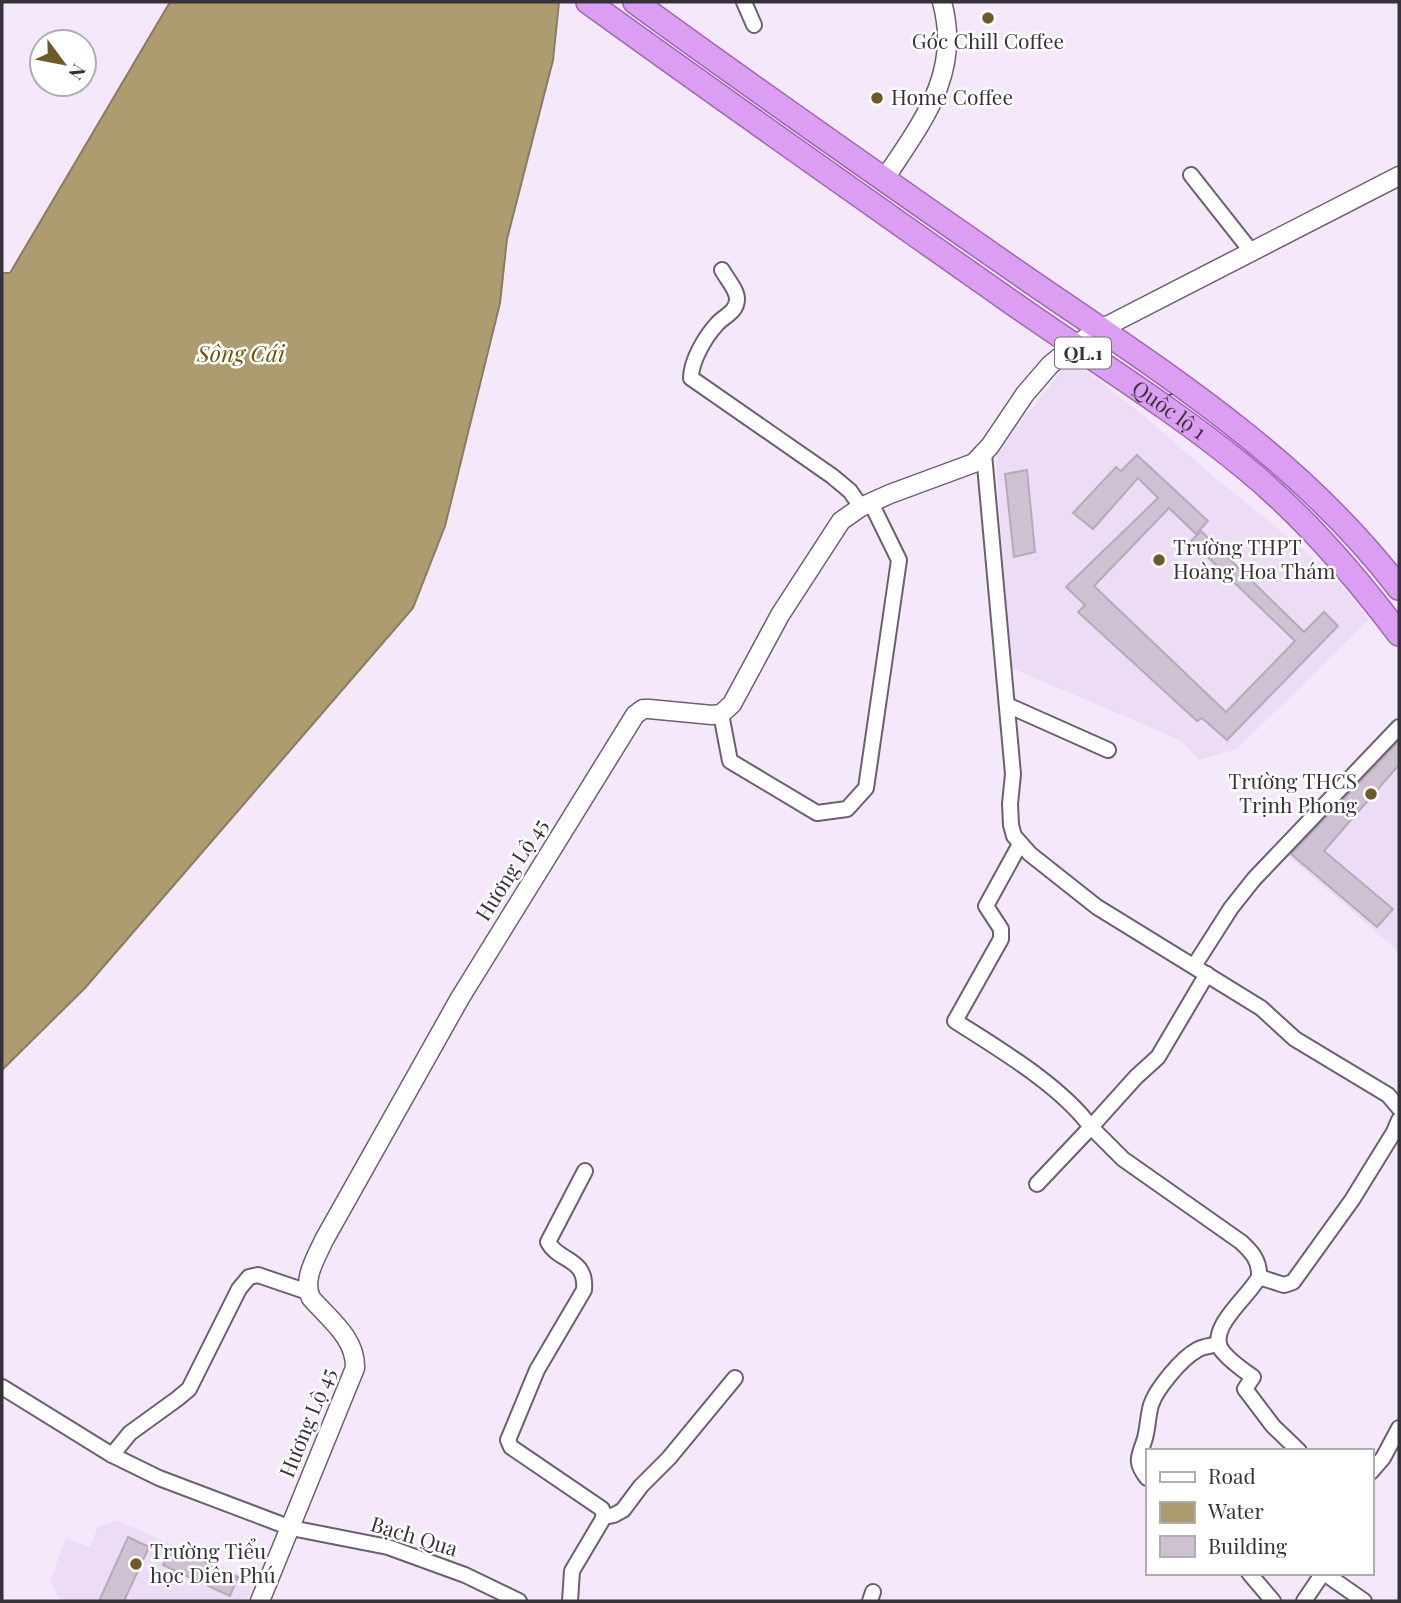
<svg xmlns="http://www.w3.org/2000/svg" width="1401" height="1603" font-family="'Playfair Display',serif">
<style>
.built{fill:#eddcf5}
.water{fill:#ac9c70;stroke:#897c60;stroke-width:2}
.building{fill:#cdc1d2;stroke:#b5a9ba;stroke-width:2}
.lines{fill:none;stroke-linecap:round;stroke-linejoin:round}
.minor-casing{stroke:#6b606f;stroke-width:18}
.tertiary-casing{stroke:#6b606f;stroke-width:21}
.trunk-casing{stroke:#9c68b0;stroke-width:26}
.minor{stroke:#fff;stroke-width:14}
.tertiary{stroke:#fff;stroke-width:18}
.trunk{stroke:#db9ef3;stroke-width:23}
.poi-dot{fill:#6c5a28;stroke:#fff;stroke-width:2.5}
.labels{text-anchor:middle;stroke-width:5;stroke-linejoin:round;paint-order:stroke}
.shield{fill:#fff;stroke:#737074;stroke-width:2}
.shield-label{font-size:19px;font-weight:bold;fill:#373239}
.poi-label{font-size:21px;fill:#373239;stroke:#fff;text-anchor:start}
.street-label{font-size:21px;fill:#373239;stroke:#fff}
.water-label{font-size:23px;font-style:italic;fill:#6c5504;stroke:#fff}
</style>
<rect width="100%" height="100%" fill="#f5e8fa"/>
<!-- built -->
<g class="built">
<polygon points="1071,359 1143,415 1214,477 1298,545 1334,576 1369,619 1237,749 1199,760 1180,740 1009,667 996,454"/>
<polygon points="1399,735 1399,948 1397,950 1285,853"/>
<polygon points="118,1521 255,1581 246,1601 60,1601 50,1581 66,1538 90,1547 98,1526"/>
</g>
<!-- water -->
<polygon class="water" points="170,2 559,2 553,60 507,239 500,303 445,526 413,608 85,988 2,1070 2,273 10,273"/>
<!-- building -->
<g class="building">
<polygon points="1137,455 1208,521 1196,534 1169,508 1094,586 1226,712 1295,641 1191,541 1201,531 1304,632 1324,612 1338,626 1227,740 1202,718 1197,721 1078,612 1085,605 1066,587 1158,498 1138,478 1093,529 1073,513 1116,467 1121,471"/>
<polygon points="1027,470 1035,552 1014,557 1005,474"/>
<polygon points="1399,741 1399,765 1324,851 1393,909 1377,927 1291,854"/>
<polygon points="128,1537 149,1547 124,1601 99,1601"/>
<polygon points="172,1547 238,1577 230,1596 163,1565"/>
</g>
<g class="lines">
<!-- minor casing -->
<g class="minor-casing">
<g id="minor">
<polyline points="744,2 754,25"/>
<polyline points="1191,175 1251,251"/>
<path d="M 722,270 C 727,279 737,290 737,299 C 737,312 724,316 717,324 C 705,337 691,361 691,378 L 832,476 L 850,491 L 861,507"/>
<polyline points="984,454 1013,774 1010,804 1011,825 1014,836 1030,854 1097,907 1261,1008 1295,1039 1388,1095 1399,1108"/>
<polyline points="1007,705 1108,750"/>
<polyline points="721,714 730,761 817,813 847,809 866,788 899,560 871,503"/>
<path d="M 1020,844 L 986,906 L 1001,929 L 1001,939 L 955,1021 C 999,1049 1060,1085 1091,1127 L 1037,1184"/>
<polyline points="1194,966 1231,908 1254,879 1399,727"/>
<path d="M 1207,974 L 1158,1057 L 1136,1077 L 1091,1127 L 1123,1159 L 1241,1242 C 1252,1252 1260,1261 1259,1277 C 1249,1297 1204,1330 1223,1352 C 1231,1362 1243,1370 1253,1377 L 1245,1389 L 1273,1426 L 1299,1451"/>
<path d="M 585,1171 L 548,1242 C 558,1262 587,1257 584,1290 L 537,1370 L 508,1440 L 511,1447 L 602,1509 L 604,1517"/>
<polyline points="1259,1277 1284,1285 1293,1282 1352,1200 1394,1132 1399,1120"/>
<polyline points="2,1387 112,1455 159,1478 291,1528 388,1547 465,1575 519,1601"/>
<polyline points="112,1455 130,1433 177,1399 189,1389 239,1289 249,1277 258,1275 308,1292"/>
<polyline points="1371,1472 1383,1458 1399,1428"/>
<path d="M 1147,1478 C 1133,1460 1140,1456 1145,1438 C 1148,1427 1148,1415 1151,1405 C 1156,1389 1182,1358 1197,1350 C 1203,1346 1211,1346 1218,1344"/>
<polyline points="1249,1573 1273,1601"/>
<polyline points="1324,1573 1364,1601"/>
<polyline points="570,1601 572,1571 604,1517 614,1515 623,1510 641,1486 669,1458 735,1378"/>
<polyline points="870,1601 873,1592"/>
<polyline points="1304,1601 1323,1573"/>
</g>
</g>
<!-- tertiary casing -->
<g class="tertiary-casing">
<g id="tertiary">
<path d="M 884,180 C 921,123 962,74 942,2"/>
<path d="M 260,1601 L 355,1368 C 356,1338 329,1319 311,1298 C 302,1279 316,1258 324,1240 L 460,998 L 635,715 L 643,709 L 649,709 L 712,715 L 721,714 L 732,704 L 780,615 L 841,521 L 861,507 L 890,494 L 974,463 L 990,446 L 1025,394 L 1050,365 L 1073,346 L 1101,329 L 1399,176"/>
</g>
</g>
<!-- trunk casing -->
<g class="trunk-casing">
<g id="trunk">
<path id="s1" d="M 588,2 C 728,103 870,203 1011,302 C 1089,357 1171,407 1244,467 C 1303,515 1353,573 1399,634"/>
<path d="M 635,2 C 764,96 896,188 1027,279 C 1161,371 1298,456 1399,588"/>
</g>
</g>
<!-- minor -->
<use href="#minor" class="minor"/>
<!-- tertiary -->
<use href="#tertiary" class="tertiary"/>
<!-- trunk -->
<use href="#trunk" class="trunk"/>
</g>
<!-- markers -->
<g class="poi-dot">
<circle cx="988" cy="18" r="7"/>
<circle cx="877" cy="98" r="7"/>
<circle cx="1159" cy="560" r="7"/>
<circle cx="1371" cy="794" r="7"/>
<circle cx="136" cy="1564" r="7"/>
</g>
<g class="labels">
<!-- shield labels -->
<rect class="shield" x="1055" y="337.5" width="56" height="31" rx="5"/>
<g class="shield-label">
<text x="1083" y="360">QL.1</text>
</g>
<!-- poi labels -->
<g class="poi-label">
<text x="988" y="49" text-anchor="middle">Góc Chill Coffee</text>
<text x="891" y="105">Home Coffee</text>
<text x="1173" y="555">Trường THPT<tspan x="1173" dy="24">Hoàng Hoa Thám</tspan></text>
<text x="1357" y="789" text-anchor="end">Trường THCS<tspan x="1357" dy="24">Trịnh Phong</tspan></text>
<text x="150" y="1559">Trường Tiểu<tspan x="150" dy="24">học Diên Phú</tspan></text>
</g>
<!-- street labels -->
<g class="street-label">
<text dy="7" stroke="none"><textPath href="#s1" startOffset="710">Quốc lộ 1</textPath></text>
<text transform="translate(512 870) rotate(-58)" y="7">Hương Lộ 45</text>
<text transform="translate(308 1423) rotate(-68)" y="7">Hương Lộ 45</text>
<text transform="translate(414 1537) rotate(17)" y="7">Bạch Qua</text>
</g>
<!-- water labels -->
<g class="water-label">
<text x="241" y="362">Sông Cái</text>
</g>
</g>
<!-- border -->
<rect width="1401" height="1603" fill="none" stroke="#373239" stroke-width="7"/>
<!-- legend -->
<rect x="1146" y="1449" width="228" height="126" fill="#ffffff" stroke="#afadb0" stroke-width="2"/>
<rect x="1160" y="1472" width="35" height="10" fill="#ffffff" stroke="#afadb0" stroke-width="2"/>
<text x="1208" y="1484" font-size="21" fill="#373239">Road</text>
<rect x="1160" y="1502" width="35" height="21" fill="#ac9c70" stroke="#afadb0" stroke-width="2"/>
<text x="1208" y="1519" font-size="21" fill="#373239">Water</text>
<rect x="1160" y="1536" width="35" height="21" fill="#cdc1d2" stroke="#afadb0" stroke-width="2"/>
<text x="1208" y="1554" font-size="21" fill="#373239">Building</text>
<!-- north arrow -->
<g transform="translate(63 63) rotate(122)"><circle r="33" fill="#ffffff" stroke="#afadb0" stroke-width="2"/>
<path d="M0-5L12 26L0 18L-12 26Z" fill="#6c5a28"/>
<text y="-10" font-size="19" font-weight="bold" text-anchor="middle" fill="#373239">N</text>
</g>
</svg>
